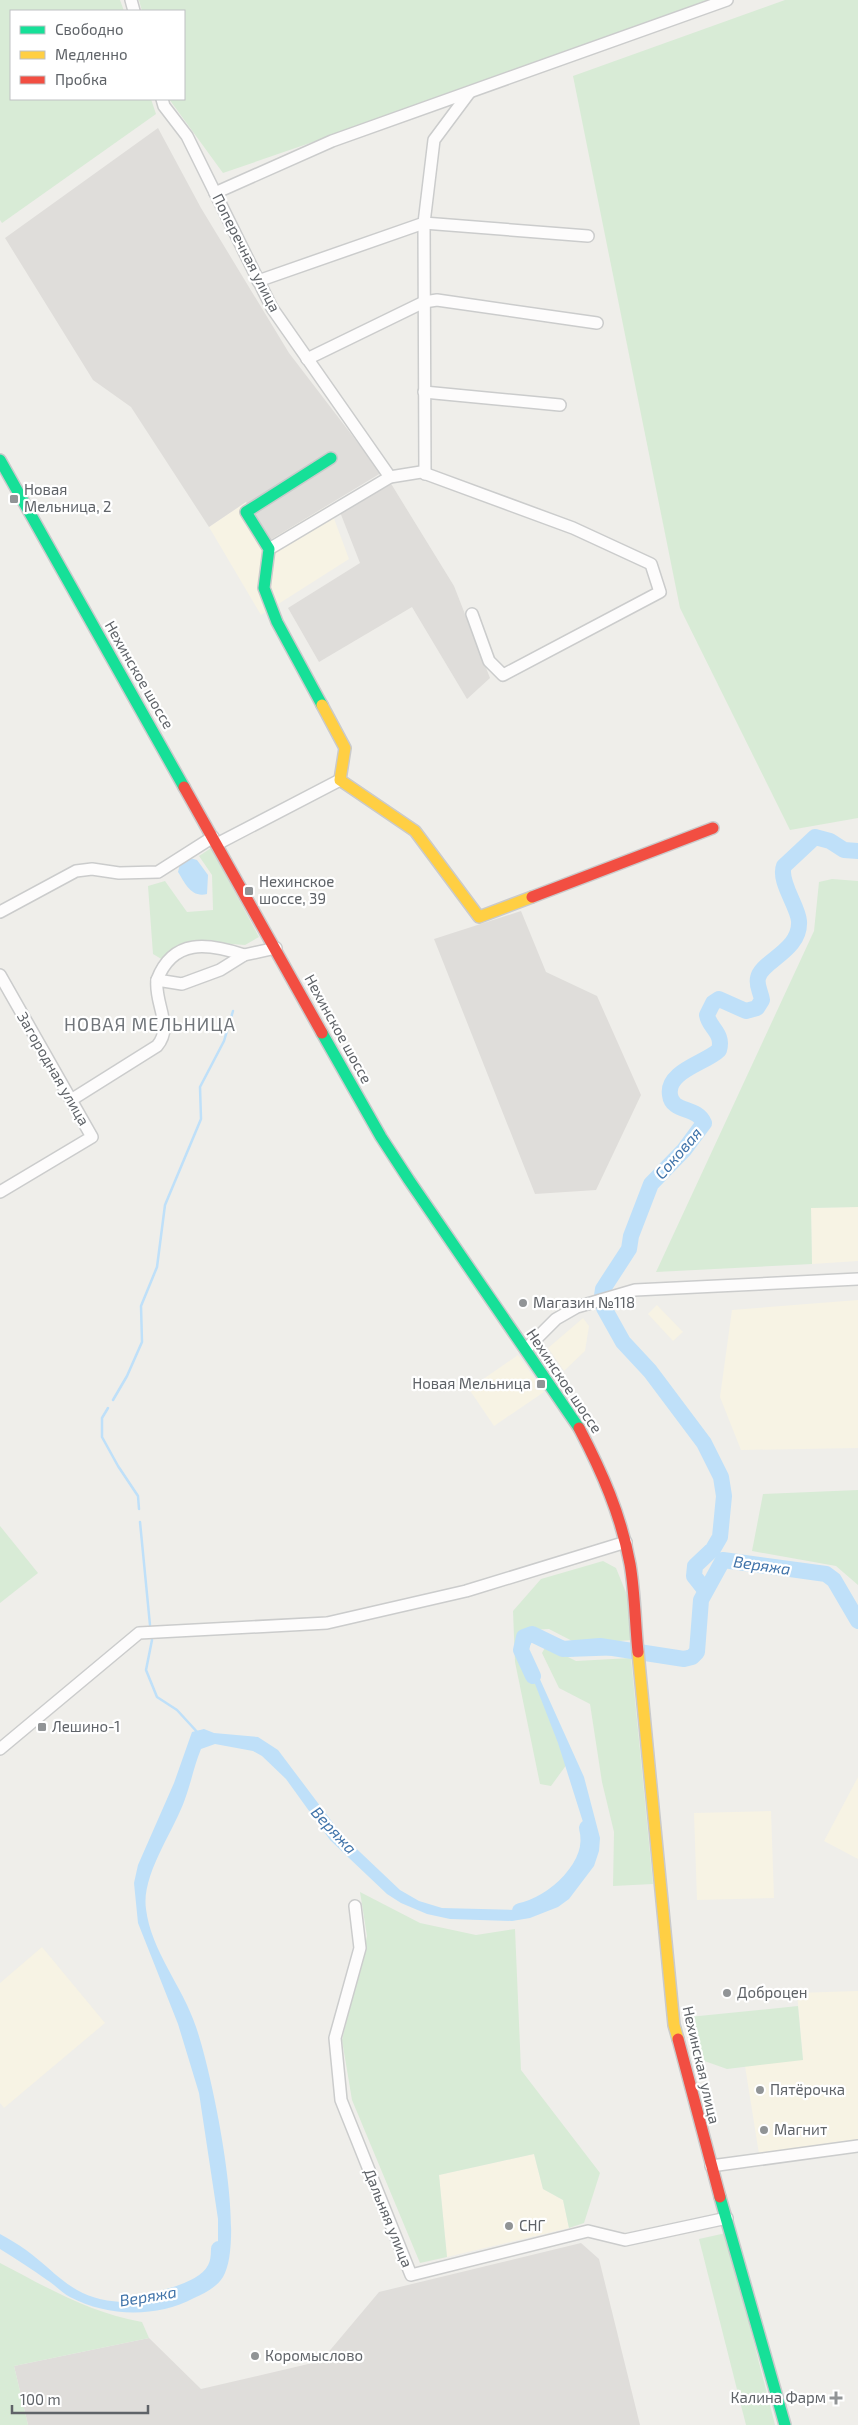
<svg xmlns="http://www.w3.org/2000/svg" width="858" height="2425" font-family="'Exo 2',sans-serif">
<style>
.commercial{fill:#f7f3e4}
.industrial{fill:#dfddda}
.green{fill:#d8ebd6}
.water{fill:#bfe0f9}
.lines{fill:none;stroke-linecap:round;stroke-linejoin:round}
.stream{stroke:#bfe0f9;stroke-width:2.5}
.river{stroke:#bfe0f9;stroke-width:16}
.street-casing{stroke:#cbcccc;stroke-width:14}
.fast-casing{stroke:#cacacb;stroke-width:14}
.slow-casing{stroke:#cacacb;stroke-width:14}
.jam-casing{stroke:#cacacb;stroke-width:14}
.street{stroke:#fdfcfc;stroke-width:11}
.fast{stroke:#16e098;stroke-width:11}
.slow{stroke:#ffcf43;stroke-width:11}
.jam{stroke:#f24e42;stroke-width:11}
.poi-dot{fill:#919496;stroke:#fff;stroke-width:2}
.labels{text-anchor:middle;stroke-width:4.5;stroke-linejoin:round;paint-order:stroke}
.street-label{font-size:15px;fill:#5f6368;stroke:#fff}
.poi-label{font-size:15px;fill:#5f6368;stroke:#fff;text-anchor:start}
.water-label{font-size:16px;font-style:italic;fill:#4174aa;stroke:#fff}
.quarter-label{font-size:18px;letter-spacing:1px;fill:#70757a;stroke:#fff}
</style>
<rect width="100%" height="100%" fill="#efeeea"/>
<!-- commercial -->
<g class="commercial">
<polygon points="246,502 270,540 329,505 349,559 261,615 209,527"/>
<polygon points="858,1207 858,1261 812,1264 811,1208"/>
<polygon points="858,1300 858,1448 741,1450 720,1397 732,1310"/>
<polygon points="657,1305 683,1332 673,1341 648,1314"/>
<polygon points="583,1318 589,1326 585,1351 564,1371 548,1348"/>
<polygon points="518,1355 544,1392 494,1426 469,1389"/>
<polygon points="858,1777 858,1859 824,1841"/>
<polygon points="771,1811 774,1898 697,1900 694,1813"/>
<polygon points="42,1947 105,2023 4,2108 0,2103 0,1983"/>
<polygon points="858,1991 858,2139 759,2154 745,2066 803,2059 797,1993"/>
<polygon points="534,2154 543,2189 563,2200 569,2228 447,2257 439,2175"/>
</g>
<!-- industrial -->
<g class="industrial">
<polygon points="158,128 201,208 289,353 381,473 270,540 246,502 209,527 131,407 93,380 5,238"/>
<polygon points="390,482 454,586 490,678 467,699 412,607 319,662 288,608 360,563 340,512"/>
<polygon points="521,911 546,972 597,996 641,1095 596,1190 535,1194 434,939"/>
<polygon points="581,2243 599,2259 640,2425 28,2425 14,2366 149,2338 201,2389 321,2361 379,2292"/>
</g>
<!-- green -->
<g class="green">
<polygon points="0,0 120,0 124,11 11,11 11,99 151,99 156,114 2,223 0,220"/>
<polygon points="139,0 726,0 223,173 169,99 184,99 184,11 142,11"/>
<polygon points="785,0 858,0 858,818 790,830 680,608 573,76"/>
<polygon points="211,848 259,937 245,945 190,941 163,960 153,954 148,886 165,881 187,912 213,910 212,875 199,856"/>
<polygon points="832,879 858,881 858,1207 811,1208 812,1264 656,1272 814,931 819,882"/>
<polygon points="858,1490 858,1585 836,1566 752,1551 763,1494"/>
<polygon points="0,1526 38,1573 0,1603"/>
<polygon points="603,1561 616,1568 629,1600 632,1640 578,1644 549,1629 530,1630 525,1655 567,1764 551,1786 540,1784 515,1662 513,1611 541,1579"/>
<polygon points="546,1646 576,1661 631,1658 653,1884 613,1886 614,1832 602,1782 590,1704 559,1688 542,1653"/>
<polygon points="360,1892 420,1923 476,1935 515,1929 521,2070 600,2173 584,2223 569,2228 563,2200 543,2189 534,2154 439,2175 447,2257 420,2263 352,2100 342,2040 367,1936"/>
<polygon points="798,2006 803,2060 727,2069 696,2058 689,2017"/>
<polygon points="726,2233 775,2425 746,2425 699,2239"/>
<path d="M 0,2263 C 46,2287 90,2313 142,2322 L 149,2338 L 14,2366 L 28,2425 L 0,2425 Z"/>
</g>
<!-- water -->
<g class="water">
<path d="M 190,858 L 197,860 L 208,875 L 207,894 C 191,898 185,883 178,872 L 180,864 Z"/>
<path d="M 536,1635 L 563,1649 L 623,1646 L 624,1655 L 567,1657 L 537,1642 L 532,1642 L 529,1647 L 529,1655 L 584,1777 L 600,1838 L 599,1851 L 594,1866 L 569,1899 L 558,1907 L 530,1918 L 512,1921 L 450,1919 L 427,1914 L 401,1903 L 387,1894 L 330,1840 L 286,1779 L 262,1756 L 253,1751 L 215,1744 L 201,1749 C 194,1766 191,1783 185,1799 C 174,1831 141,1875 146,1909 C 151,1951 183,1987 196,2027 C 212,2073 247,2237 223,2277 C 217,2287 205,2293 194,2298 C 156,2318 108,2317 70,2297 C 62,2293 55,2285 47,2280 C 32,2269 16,2259 0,2249 L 0,2234 C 9,2239 18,2244 26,2250 C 43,2262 58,2279 77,2290 C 118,2313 178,2301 214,2272 L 218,2255 L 218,2219 L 199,2093 L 178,2024 L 138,1923 L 134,1883 L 138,1865 L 174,1783 L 192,1732 L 204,1729 L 214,1733 L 258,1737 L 278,1750 L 342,1835 L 400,1890 L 419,1901 L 442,1908 L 517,1910 L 530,1908 L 552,1897 L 570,1880 L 589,1853 L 589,1841 L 558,1743 L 523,1653 L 528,1638 Z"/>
</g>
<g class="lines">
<!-- stream -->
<g class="stream">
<polyline points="113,1400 127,1376 142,1342 141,1306 157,1267 165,1205 201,1119 200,1087 224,1041 233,1011"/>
<polyline points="108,1408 102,1418 102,1437 118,1466 138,1496 139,1509"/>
<polyline points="140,1522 150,1625"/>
<polyline points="152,1640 146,1670 157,1697 177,1710 199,1734"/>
</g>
<!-- river -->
<g class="river">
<path d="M 705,1590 L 694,1576 L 695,1566 L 713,1549 L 720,1537 L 724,1496 L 721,1477 L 704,1443 L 650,1371 L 623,1342 L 604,1308 L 602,1296 L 603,1289 L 629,1249 L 631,1236 L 651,1184 L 684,1150 L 704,1123 C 697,1106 672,1113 670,1095 C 666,1071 706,1063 719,1050 C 724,1033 709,1028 707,1015 L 713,1003 L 719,999 L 746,1011 L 757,1008 L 762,1000 C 761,992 756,986 758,978 C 761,961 801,951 799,921 C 798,906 778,881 784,866 L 815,837 L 830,841 L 844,850 L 858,851"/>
<polyline points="533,1676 521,1650 524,1637 532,1634 563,1649 600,1646 684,1659 692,1657 697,1652 701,1600 723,1560 826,1574 834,1580 858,1621"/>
<path d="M 520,1911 C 554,1904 597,1865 587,1828"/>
<path d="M 164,2298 C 179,2294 207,2285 215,2269 C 218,2264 219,2255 219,2249"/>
</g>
<!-- street casing -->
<g class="street-casing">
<g id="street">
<polyline points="131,0 134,11"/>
<polyline points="162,99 164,106 187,136 272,308 390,477"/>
<polyline points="215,193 332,141 727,0"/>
<polyline points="258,281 424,223 588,236"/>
<polyline points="307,359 424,302 437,300 597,323"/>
<polyline points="424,392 560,405"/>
<polyline points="425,474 424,223 434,140 469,93"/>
<polyline points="269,549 390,477 421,472 573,528 651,564 660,592 503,675 489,661 472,614"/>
<polyline points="217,844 340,780"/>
<polyline points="0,912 76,871 92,869 119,873 158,872 213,837"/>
<polyline points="0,975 92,1137 0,1192"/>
<path d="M 157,980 C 173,938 208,943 244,955"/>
<path d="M 71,1100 L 157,1046 C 174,1027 154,1003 157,980 L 182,984 L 220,970 L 244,955 L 276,948"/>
<polyline points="526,1349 556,1319 577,1307 635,1290 858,1279"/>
<polyline points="0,1749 139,1633 327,1623 466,1591 626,1542"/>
<polyline points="355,1906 360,1948 335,2038 341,2100 411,2275 588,2231 625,2240 727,2218"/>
<polyline points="711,2166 858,2146"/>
</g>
</g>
<!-- fast casing -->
<g class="fast-casing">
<g id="fast">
<polyline points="0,460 184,787"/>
<polyline points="322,705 277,622 264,588 269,549 246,512 331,458"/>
<polyline points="322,1033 381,1137 409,1180 579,1428"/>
<polyline points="720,2197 785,2425"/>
</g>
</g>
<!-- slow casing -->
<g class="slow-casing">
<g id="slow">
<polyline points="322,705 345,748 340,780 415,831 479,917 532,897"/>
<polyline points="638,1652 674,2025 678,2039"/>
</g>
</g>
<!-- jam casing -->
<g class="jam-casing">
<g id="jam">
<polyline points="184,787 322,1033"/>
<polyline points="532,897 713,828"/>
<path d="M 579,1428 C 602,1472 621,1515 630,1564 C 635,1593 635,1623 638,1652"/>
<polyline points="678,2039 720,2197"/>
</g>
</g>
<!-- street -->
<use href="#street" class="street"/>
<!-- fast -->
<use href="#fast" class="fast"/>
<!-- slow -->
<use href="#slow" class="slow"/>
<!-- jam -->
<use href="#jam" class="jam"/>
</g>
<!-- markers -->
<g class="poi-dot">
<rect x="9" y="494" width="10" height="10" rx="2.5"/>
<rect x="244" y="886" width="10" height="10" rx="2.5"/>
<circle cx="523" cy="1303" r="5"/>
<rect x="536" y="1379" width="10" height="10" rx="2.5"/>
<rect x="37" y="1722" width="10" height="10" rx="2.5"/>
<circle cx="727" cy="1993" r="5"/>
<circle cx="760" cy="2090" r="5"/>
<circle cx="764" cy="2130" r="5"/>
<circle cx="509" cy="2226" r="5"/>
<circle cx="255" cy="2356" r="5"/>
<path d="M833.5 2390.5h5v5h5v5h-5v5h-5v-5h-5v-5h5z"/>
</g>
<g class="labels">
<!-- street labels -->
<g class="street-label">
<text transform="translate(246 253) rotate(63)" y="5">Поперечная улица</text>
<text transform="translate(139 675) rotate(60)" y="5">Нехинское шоссе</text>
<text transform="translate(338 1029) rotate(61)" y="5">Нехинское шоссе</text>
<text transform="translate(53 1069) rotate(60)" y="5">Загородная улица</text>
<text transform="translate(564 1381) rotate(56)" y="5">Нехинское шоссе</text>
<text transform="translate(701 2065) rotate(77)" y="5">Нехинская улица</text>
<text transform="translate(388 2218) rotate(68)" y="5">Дальняя улица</text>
</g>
<!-- poi labels -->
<g class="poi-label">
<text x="24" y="495">Новая<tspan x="24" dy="17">Мельница, 2</tspan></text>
<text x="259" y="887">Нехинское<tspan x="259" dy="17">шоссе, 39</tspan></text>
<text x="533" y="1308">Магазин №118</text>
<text x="531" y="1389" text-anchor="end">Новая Мельница</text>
<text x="52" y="1732">Лешино-1</text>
<text x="737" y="1998">Доброцен</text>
<text x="770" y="2095">Пятёрочка</text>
<text x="774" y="2135">Магнит</text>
<text x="519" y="2231">СНГ</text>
<text x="265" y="2361">Коромыслово</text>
<text x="826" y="2403" text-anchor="end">Калина Фарм</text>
</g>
<!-- water labels -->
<g class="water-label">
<text transform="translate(678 1153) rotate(-49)" y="6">Соковая</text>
<text transform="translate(762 1565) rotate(8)" y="6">Веряжа</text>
<text transform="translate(334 1830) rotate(47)" y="6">Веряжа</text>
<text transform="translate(148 2296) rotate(-9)" y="6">Веряжа</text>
</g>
<!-- quarter labels -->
<g class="quarter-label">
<text x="150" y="1031">НОВАЯ МЕЛЬНИЦА</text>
</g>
</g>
<!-- legend -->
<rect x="10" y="10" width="175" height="90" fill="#ffffff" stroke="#bfc1c3"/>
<rect x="20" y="26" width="25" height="8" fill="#16e098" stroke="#bfc1c3"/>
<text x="55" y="35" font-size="15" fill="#5f6368">Свободно</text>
<rect x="20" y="51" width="25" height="8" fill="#ffcf43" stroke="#bfc1c3"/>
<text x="55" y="60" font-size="15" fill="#5f6368">Медленно</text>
<rect x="20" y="76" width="25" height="8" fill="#f24e42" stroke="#bfc1c3"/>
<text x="55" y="85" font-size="15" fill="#5f6368">Пробка</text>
<!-- scale -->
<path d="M12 2405v8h136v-8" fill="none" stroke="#5f6368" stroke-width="2.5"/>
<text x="20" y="2405" font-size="15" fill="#5f6368" stroke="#ffffff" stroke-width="4" paint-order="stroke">100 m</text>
</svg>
